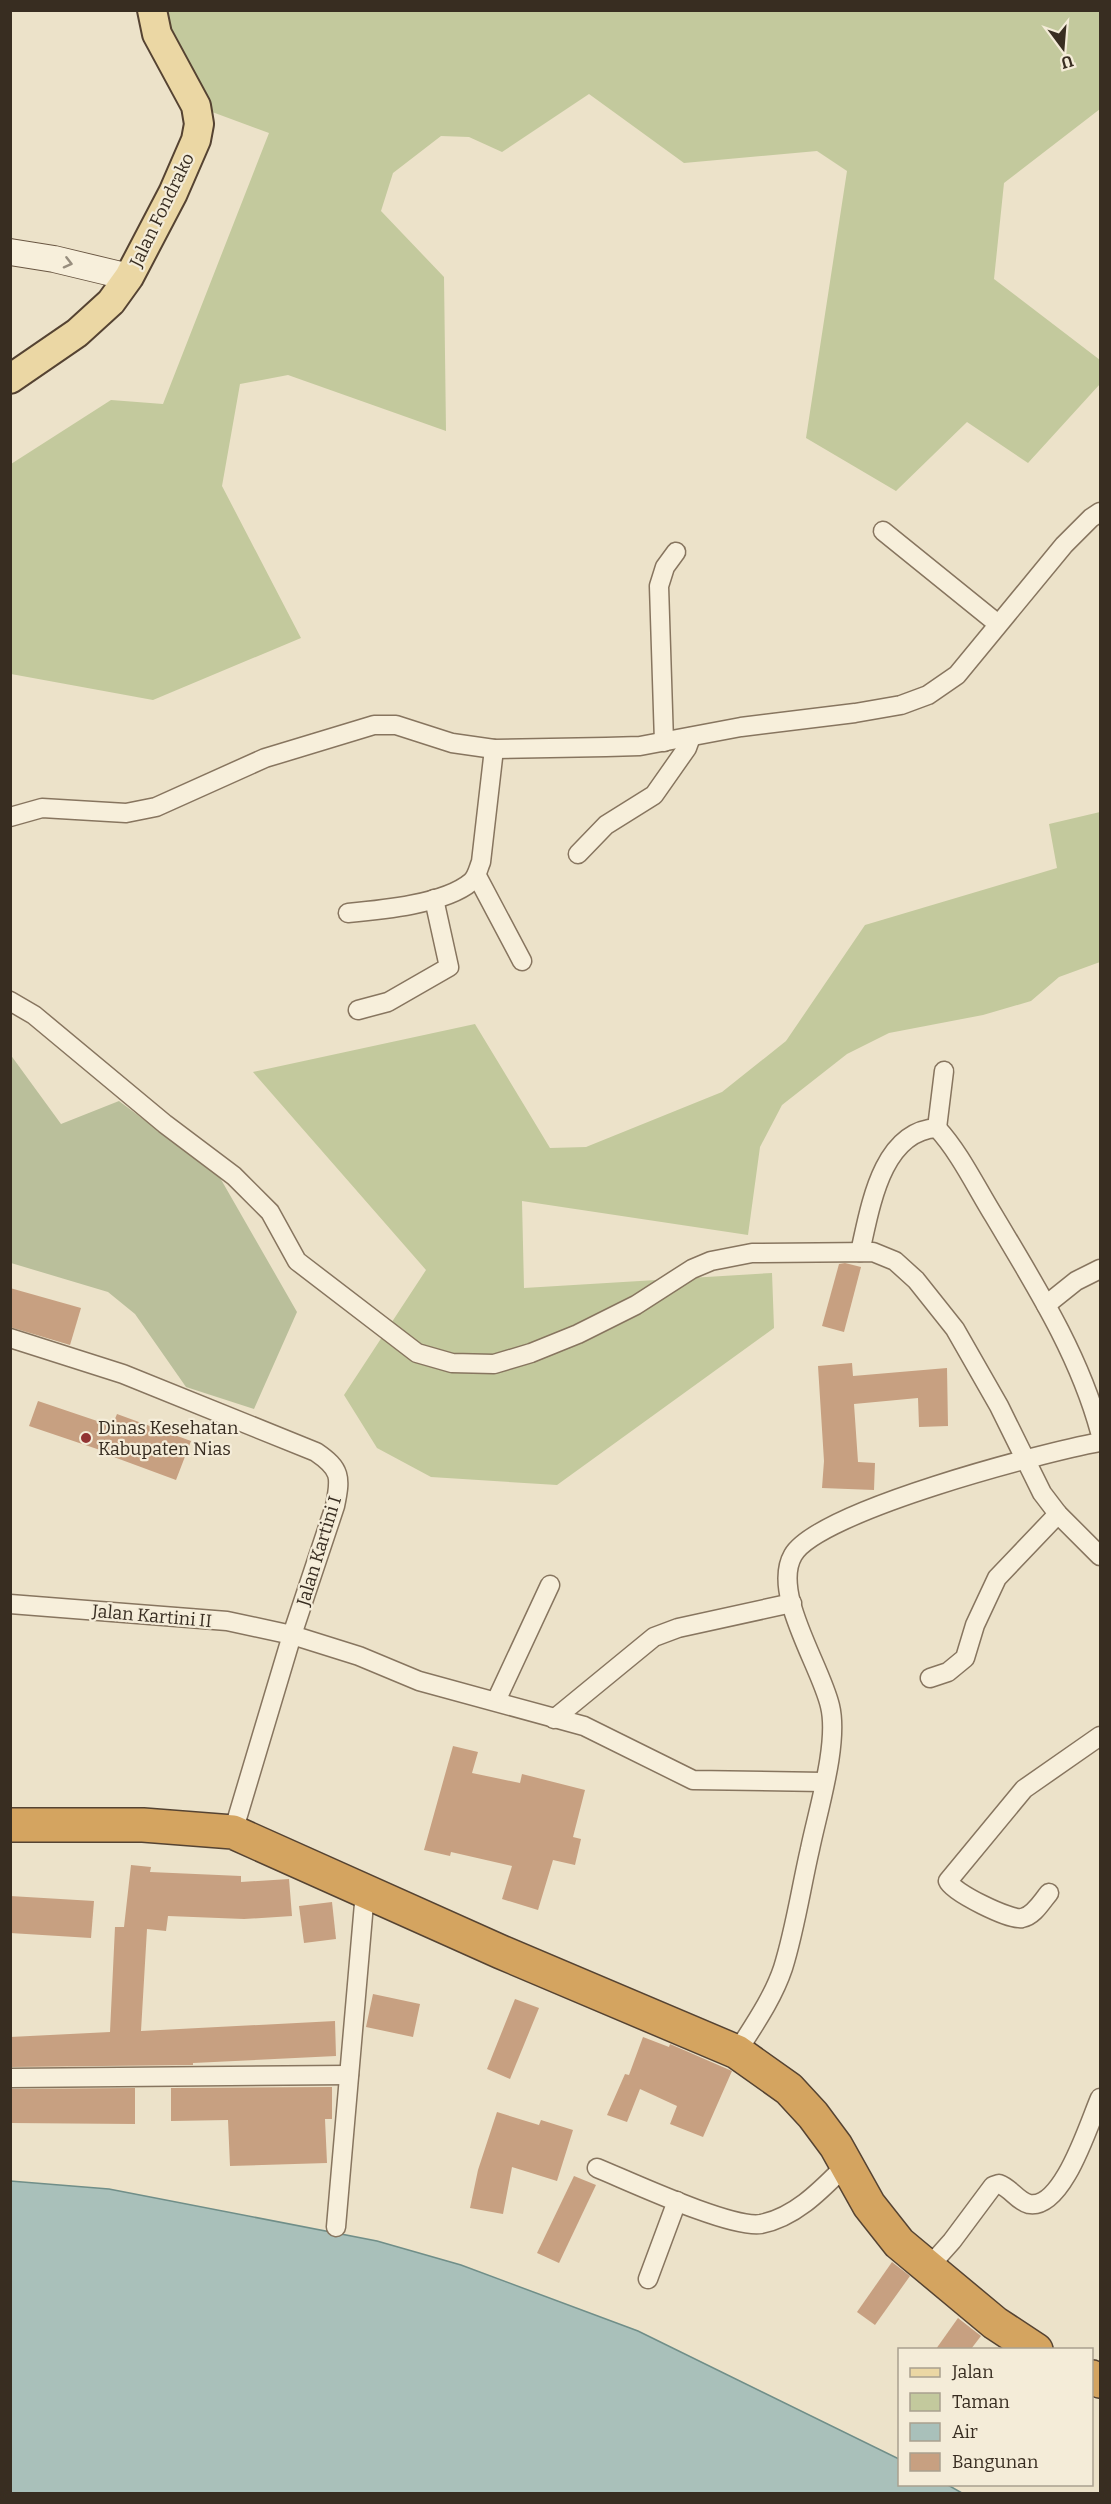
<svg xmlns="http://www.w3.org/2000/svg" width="1111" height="2504" font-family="Bitter,serif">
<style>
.green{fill:#c3c99d}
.cemetery{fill:#babf9b}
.water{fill:#a9c0ba;stroke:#708e88;stroke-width:1.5}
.building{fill:#c7a081}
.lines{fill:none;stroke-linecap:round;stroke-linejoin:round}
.street-casing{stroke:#87755f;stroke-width:21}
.secondary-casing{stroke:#695642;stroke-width:28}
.primary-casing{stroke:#554332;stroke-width:32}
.highway-casing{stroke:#554332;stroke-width:36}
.street{stroke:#f7efdb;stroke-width:18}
.secondary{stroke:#f7efdb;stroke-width:26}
.primary{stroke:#ebd7a4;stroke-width:28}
.highway{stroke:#d4a460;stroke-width:33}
.oneway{stroke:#988e7e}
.poi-dot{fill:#923433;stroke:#f4ecd8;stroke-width:2}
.labels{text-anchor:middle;stroke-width:4.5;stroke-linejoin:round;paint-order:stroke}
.street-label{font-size:18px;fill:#382d21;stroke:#f4ecd8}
.poi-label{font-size:18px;fill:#382d21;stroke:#f4ecd8;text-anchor:start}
</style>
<rect width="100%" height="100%" fill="#ece2c9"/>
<!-- green -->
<g class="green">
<polygon points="152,11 1100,11 1100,109 1004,183 994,279 1100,360 1100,384 1028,463 967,422 896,491 806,438 847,171 817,151 684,163 589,94 502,152 469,137 441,136 393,173 381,211 444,277 446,431 288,375 240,384 222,486 301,638 153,700 11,674 11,464 111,400 163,404 269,133 196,106"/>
<polygon points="1100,812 1100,962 1059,977 1031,1001 983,1015 889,1033 847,1054 782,1105 760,1147 748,1235 522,1201 524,1288 772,1273 774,1328 557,1485 431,1477 377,1448 344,1395 426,1270 253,1072 475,1024 550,1148 586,1147 722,1092 786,1041 865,925 1057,868 1049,824"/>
</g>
<!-- cemetery -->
<polygon class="cemetery" points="10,1054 61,1124 119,1101 219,1176 297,1312 254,1409 186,1387 135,1314 108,1292 11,1263"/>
<!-- water -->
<polygon class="water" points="10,2181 109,2189 377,2241 461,2265 638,2331 899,2459 900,2484 948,2485 962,2493 11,2493"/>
<!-- building -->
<g class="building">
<polygon points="845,1263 861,1267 844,1332 822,1326 839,1264"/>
<polygon points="10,1288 81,1308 70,1345 10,1327"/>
<polygon points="852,1363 853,1376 947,1368 948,1426 919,1427 918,1398 854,1404 858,1462 875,1463 874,1490 822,1488 824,1461 818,1366"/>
<polygon points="38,1401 112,1426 117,1414 191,1441 176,1480 103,1453 103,1451 29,1426"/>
<polygon points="453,1746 478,1752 472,1773 520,1783 522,1774 585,1790 573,1837 581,1839 575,1865 553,1860 538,1910 502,1899 512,1866 451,1852 450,1856 424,1850"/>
<polygon points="131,1865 151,1867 150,1872 241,1876 241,1882 289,1879 292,1916 244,1919 168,1916 166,1931 147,1929 141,2031 335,2021 336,2056 193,2063 193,2065 10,2067 10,2037 110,2032 115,1927 124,1927"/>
<polygon points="10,1896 94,1901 91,1938 10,1933"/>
<polygon points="332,1902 336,1939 304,1943 299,1906"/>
<polygon points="373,1994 420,2004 413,2037 366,2027"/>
<polygon points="515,1999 539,2008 510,2079 487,2069"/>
<polygon points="643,2037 669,2047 670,2044 732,2071 703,2137 670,2124 677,2106 640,2089 627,2122 607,2115 625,2074 629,2075"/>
<polygon points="332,2087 332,2119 325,2119 327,2163 230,2166 228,2120 171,2121 171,2088"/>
<polygon points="135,2088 135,2124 10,2123 10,2089"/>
<polygon points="497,2112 539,2125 541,2120 573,2130 557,2181 512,2167 503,2214 470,2208 478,2170"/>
<polygon points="574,2176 596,2185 559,2263 537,2253"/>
<polygon points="892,2262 910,2276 875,2325 857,2312"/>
<polygon points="958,2318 981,2336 971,2349 936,2349"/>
</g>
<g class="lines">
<!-- street casing -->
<g class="street-casing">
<g id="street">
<polyline points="883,531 998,624"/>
<polyline points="664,742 659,586 665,567 676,552"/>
<polyline points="10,817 42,808 126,813 156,807 265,758 374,725 396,725 452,743 494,749 606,747 640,746 741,727 855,713 901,705 928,695 957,675 1064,545 1091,518 1100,512"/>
<polyline points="578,854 606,825 654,795 687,748 691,737"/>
<polyline points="477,876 522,961"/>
<path d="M 348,913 C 381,910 445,904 471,882 C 477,877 478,869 481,862 L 494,749"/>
<polyline points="10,1001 34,1015 165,1124 234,1176 270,1212 297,1261 417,1353 452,1363 494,1364 531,1353 578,1334 636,1305 692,1269 711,1261 752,1253 873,1252 895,1261 916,1280 955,1329 999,1406 1042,1493 1058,1514 1100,1556"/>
<polyline points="358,1010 388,1002 449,967 434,899"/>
<polyline points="937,1128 944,1071"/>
<path d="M 860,1252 C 870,1209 881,1131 937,1128 C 960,1153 976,1187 994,1216 C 1035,1285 1079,1354 1100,1432"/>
<polyline points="1046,1305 1076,1281 1100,1269"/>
<path d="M 10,1338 L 123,1374 L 316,1452 C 341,1469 341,1477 335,1506 L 292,1635 L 233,1832"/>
<polyline points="10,1604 227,1621 292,1635 359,1656 419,1681 584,1726 693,1780 824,1782"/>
<polyline points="930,1678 948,1672 965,1658 975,1625 997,1578 1058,1514"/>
<polyline points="496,1701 550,1585"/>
<polyline points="554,1719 654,1637 678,1628 792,1603"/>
<path d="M 1049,1893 C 1042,1901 1034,1916 1022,1918 C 1011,1921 952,1892 948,1881 L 1024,1789 L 1100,1736"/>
<path d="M 737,2052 C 754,2025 773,1998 783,1968 C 795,1930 801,1888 810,1849 C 818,1810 839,1743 830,1706 C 821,1666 771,1593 793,1555 C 818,1511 1045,1452 1100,1442"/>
<polyline points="10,2078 349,2075"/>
<path d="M 597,2168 C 629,2181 731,2229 761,2224 C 796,2217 822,2189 846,2165"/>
<polyline points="336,2227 365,1892"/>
<path d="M 927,2269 L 952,2241 L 993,2186 L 999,2184 C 1011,2188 1017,2201 1029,2204 C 1063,2210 1089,2123 1100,2098"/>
<polyline points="648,2279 677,2201"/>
</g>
</g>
<!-- secondary casing -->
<g class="secondary-casing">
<polyline id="secondary" points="10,252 54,259 129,277"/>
</g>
<!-- primary casing -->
<g class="primary-casing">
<polyline id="primary" points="10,379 77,333 111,302 129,277 173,193 196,140 199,124 196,106 157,34 152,10"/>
</g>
<!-- highway casing -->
<g class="highway-casing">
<g id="highway">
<polyline points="10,1825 143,1825 233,1832 501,1952 737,2052 789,2089 813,2115 836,2146 869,2205 899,2243 995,2323 1036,2350"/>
<polyline points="1092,2377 1100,2381"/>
</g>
</g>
<!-- street -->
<use href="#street" class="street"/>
<!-- secondary -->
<use href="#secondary" class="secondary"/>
<!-- primary -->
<use href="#primary" class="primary"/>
<!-- highway -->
<use href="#highway" class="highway"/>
</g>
<!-- one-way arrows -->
<defs><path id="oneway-chevron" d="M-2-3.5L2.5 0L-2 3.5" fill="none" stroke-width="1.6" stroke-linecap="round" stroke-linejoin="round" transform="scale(1.5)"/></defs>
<use class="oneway" href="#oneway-chevron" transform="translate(68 263) rotate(14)"/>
<!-- markers -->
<circle class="poi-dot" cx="86" cy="1438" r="6"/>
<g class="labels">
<!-- street labels -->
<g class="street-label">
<text transform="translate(162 210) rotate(-64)" y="6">Jalan Fondrako</text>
<text transform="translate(319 1551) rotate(-73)" y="6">Jalan Kartini I</text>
<text transform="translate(152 1616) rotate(5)" y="6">Jalan Kartini II</text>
</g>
<!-- poi labels -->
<g class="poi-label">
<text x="98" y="1434">Dinas Kesehatan<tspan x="98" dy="21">Kabupaten Nias</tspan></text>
</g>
</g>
<!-- border -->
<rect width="1111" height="2504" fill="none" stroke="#382d21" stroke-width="24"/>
<!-- legend -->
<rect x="898" y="2348" width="195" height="138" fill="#f4ecd8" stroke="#a9a08f" stroke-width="1.5"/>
<rect x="910" y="2368" width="30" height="9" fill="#ebd7a4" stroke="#a9a08f" stroke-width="1.5"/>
<text x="952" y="2378" font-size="18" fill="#382d21">Jalan</text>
<rect x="910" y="2393" width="30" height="18" fill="#c3c99d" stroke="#a9a08f" stroke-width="1.5"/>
<text x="952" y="2408" font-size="18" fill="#382d21">Taman</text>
<rect x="910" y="2423" width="30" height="18" fill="#a9c0ba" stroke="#a9a08f" stroke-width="1.5"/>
<text x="952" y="2438" font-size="18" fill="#382d21">Air</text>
<rect x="910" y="2453" width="30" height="18" fill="#c7a081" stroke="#a9a08f" stroke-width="1.5"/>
<text x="952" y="2468" font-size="18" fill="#382d21">Bangunan</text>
<!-- north arrow -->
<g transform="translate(1063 48) rotate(164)" stroke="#f4ecd8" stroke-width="4.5" paint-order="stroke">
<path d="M0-4.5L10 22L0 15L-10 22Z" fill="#382d21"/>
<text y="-9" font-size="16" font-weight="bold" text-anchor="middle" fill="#382d21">U</text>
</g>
</svg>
